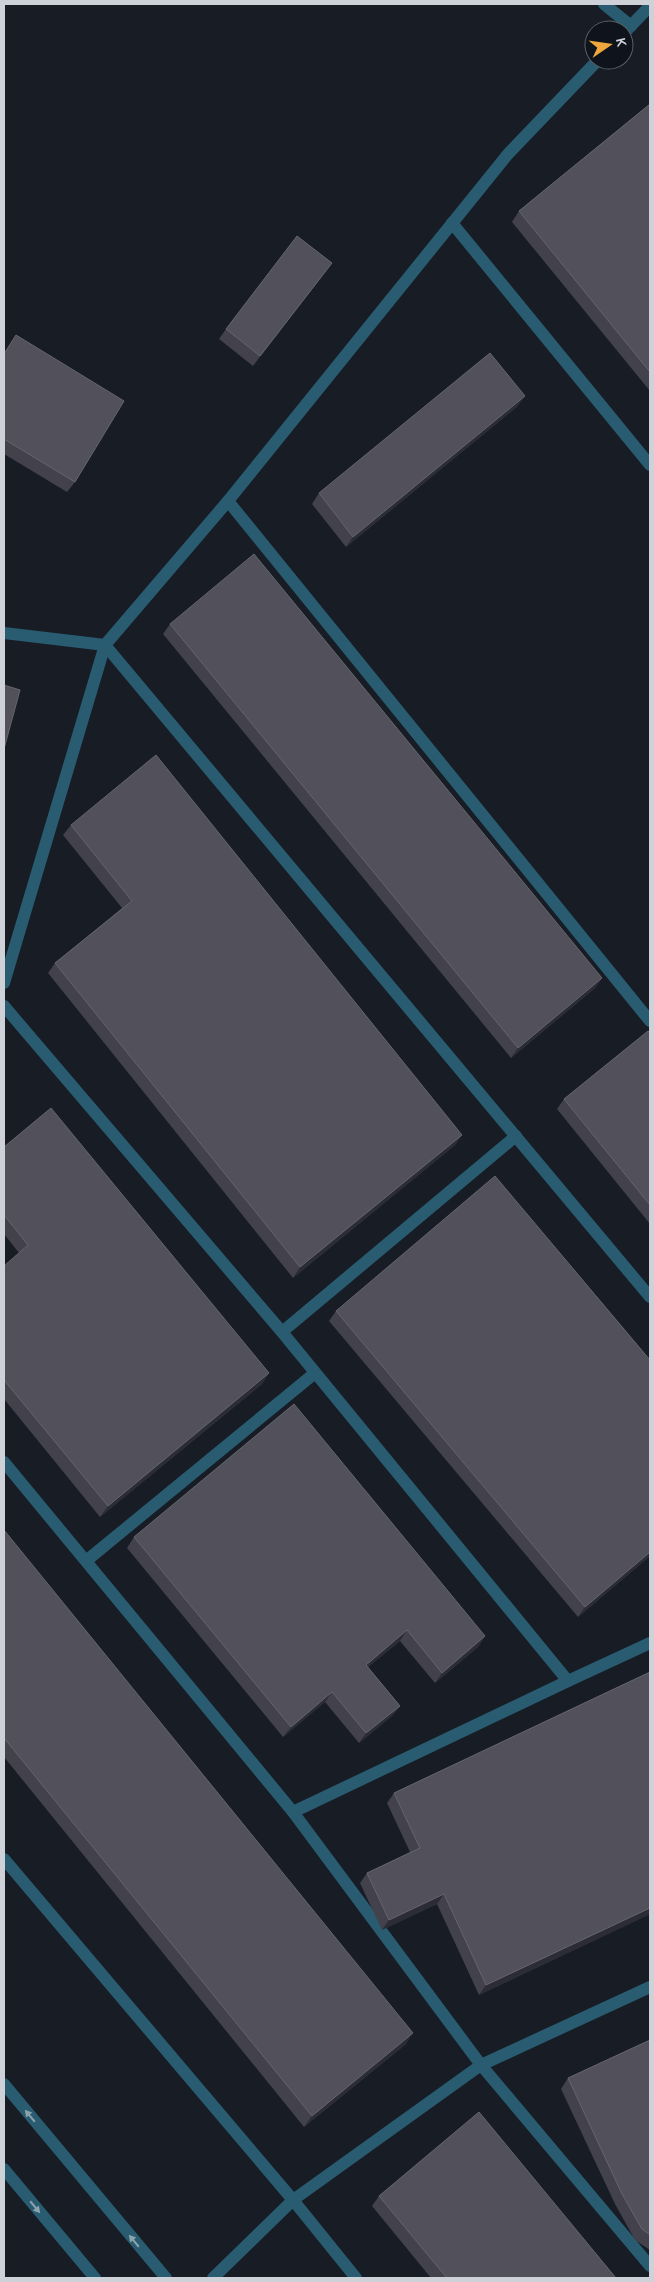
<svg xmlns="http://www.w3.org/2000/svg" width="654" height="2282" font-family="Karla,sans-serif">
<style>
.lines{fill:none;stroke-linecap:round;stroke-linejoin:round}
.minor{stroke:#295c70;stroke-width:12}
.wall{fill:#42414c}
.shaded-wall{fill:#2b2c36}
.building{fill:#52515b;stroke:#65656e}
.oneway{fill:#8ca3ae}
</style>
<rect width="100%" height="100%" fill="#171c25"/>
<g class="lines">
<!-- minor -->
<g class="minor">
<polyline points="604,4 631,26"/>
<polyline points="624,33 650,6"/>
<polyline points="452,223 650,465"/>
<polyline points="228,501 650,1021"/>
<polyline points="4,633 105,645 650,1297"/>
<polyline points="4,983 105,645 228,501 508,154 598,60"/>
<polyline points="4,1006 282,1332 568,1681 650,1643"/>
<polyline points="282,1332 516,1136"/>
<polyline points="4,1462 293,1812 481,2065 650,2266"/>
<polyline points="86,1561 315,1373"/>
<polyline points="293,1812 568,1681"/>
<polyline points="4,1859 293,2200 356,2278"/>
<polyline points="4,2084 166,2278"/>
<polyline points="4,2169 95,2278"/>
<polyline points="213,2278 293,2200 481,2065 650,1987"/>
</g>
</g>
<!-- wall -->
<g class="wall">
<polygon points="650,104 650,391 512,222 519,211"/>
<polygon points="332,263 253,366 219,339 226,329"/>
<polygon points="16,335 75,482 67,492 4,454 4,353"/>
<polygon points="518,406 346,547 312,504 319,493"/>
<polygon points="170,624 602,978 595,988 511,1058 163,634"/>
<polygon points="71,825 462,1135 455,1145 293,1278 48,973 55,963 122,908 63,835"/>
<polygon points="650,1033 650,1224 557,1109 564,1099"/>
<polygon points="4,1147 269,1373 262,1384 100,1517 4,1399 4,1266 19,1253 4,1234"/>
<polygon points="336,1311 650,1360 650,1556 578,1617 329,1321"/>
<polygon points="4,1530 406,2044 304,2127 4,1757"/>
<polygon points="134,1537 485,1636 478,1647 435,1683 400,1641 368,1667 400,1706 392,1716 359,1743 325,1702 283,1737 127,1548"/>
<polygon points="650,1672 650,1914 479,1995 437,1904 382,1930 360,1883 367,1873 410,1852 387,1803 394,1793"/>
<polygon points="650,2040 650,2250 635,2240 615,2204 561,2089 568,2078"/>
<polygon points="379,2196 616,2278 431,2278 372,2206"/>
</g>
<!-- shaded-wall -->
<g class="shaded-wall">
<polygon points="332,263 325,273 253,366 260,356"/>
<polygon points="525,396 518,406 346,547 353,537"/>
<polygon points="602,978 595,988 511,1058 518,1048"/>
<polygon points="462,1135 455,1145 293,1278 300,1267"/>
<polygon points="269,1373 262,1384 100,1517 108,1506"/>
<polygon points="650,1552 650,1556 578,1617 585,1607"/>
<polygon points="407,1630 400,1641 358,1675 366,1665"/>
<polygon points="485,1636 478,1647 435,1683 442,1673"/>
<polygon points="332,1692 325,1702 283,1737 291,1727"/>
<polygon points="400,1706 392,1716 359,1743 366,1733"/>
<polygon points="444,1894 437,1904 382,1930 389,1920"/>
<polygon points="650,1908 650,1914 479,1995 486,1985"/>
<polygon points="413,2033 406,2044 304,2127 312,2116"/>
</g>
<!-- building -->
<g class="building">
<polygon points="650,104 650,372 519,211"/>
<polygon points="297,236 332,263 260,356 226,329"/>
<polygon points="16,335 124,401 75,482 4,439 4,354"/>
<polygon points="490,353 525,396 353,537 319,493"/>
<polygon points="254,554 602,978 518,1048 170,624"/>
<polygon points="4,685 20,690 4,749"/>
<polygon points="156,755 462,1135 300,1267 55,963 132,901 71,825"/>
<polygon points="648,1031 650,1033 650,1205 564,1099"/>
<polygon points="51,1108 269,1373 108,1506 4,1380 4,1266 28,1245 4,1215 4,1147"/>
<polygon points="495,1176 650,1360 650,1552 585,1607 336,1311"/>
<polygon points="294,1404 485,1636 442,1673 407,1630 366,1665 400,1706 366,1733 332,1692 291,1727 134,1537"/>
<polygon points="4,1530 413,2033 312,2116 4,1738"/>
<polygon points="650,1672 650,1908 486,1985 444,1894 389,1920 367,1873 420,1848 394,1793"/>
<polygon points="650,2040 650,2235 642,2229 622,2194 568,2078"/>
<polygon points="479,2112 616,2278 447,2278 379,2196"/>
</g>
<!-- one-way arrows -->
<defs><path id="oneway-solid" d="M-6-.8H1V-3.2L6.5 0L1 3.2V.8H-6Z" transform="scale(1.25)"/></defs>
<g class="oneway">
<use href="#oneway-solid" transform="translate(30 2116) rotate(-130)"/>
<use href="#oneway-solid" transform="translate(35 2207) rotate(50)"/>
<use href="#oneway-solid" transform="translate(134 2241) rotate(-130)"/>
</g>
<!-- border -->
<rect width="654" height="2282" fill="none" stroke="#ced2d8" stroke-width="10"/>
<!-- north arrow -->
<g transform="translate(609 45) rotate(77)"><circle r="24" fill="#0e131c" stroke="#5b5f67"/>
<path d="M0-4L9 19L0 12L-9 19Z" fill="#efa73d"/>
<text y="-8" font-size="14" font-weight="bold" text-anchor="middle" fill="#ced2d8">K</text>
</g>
</svg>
